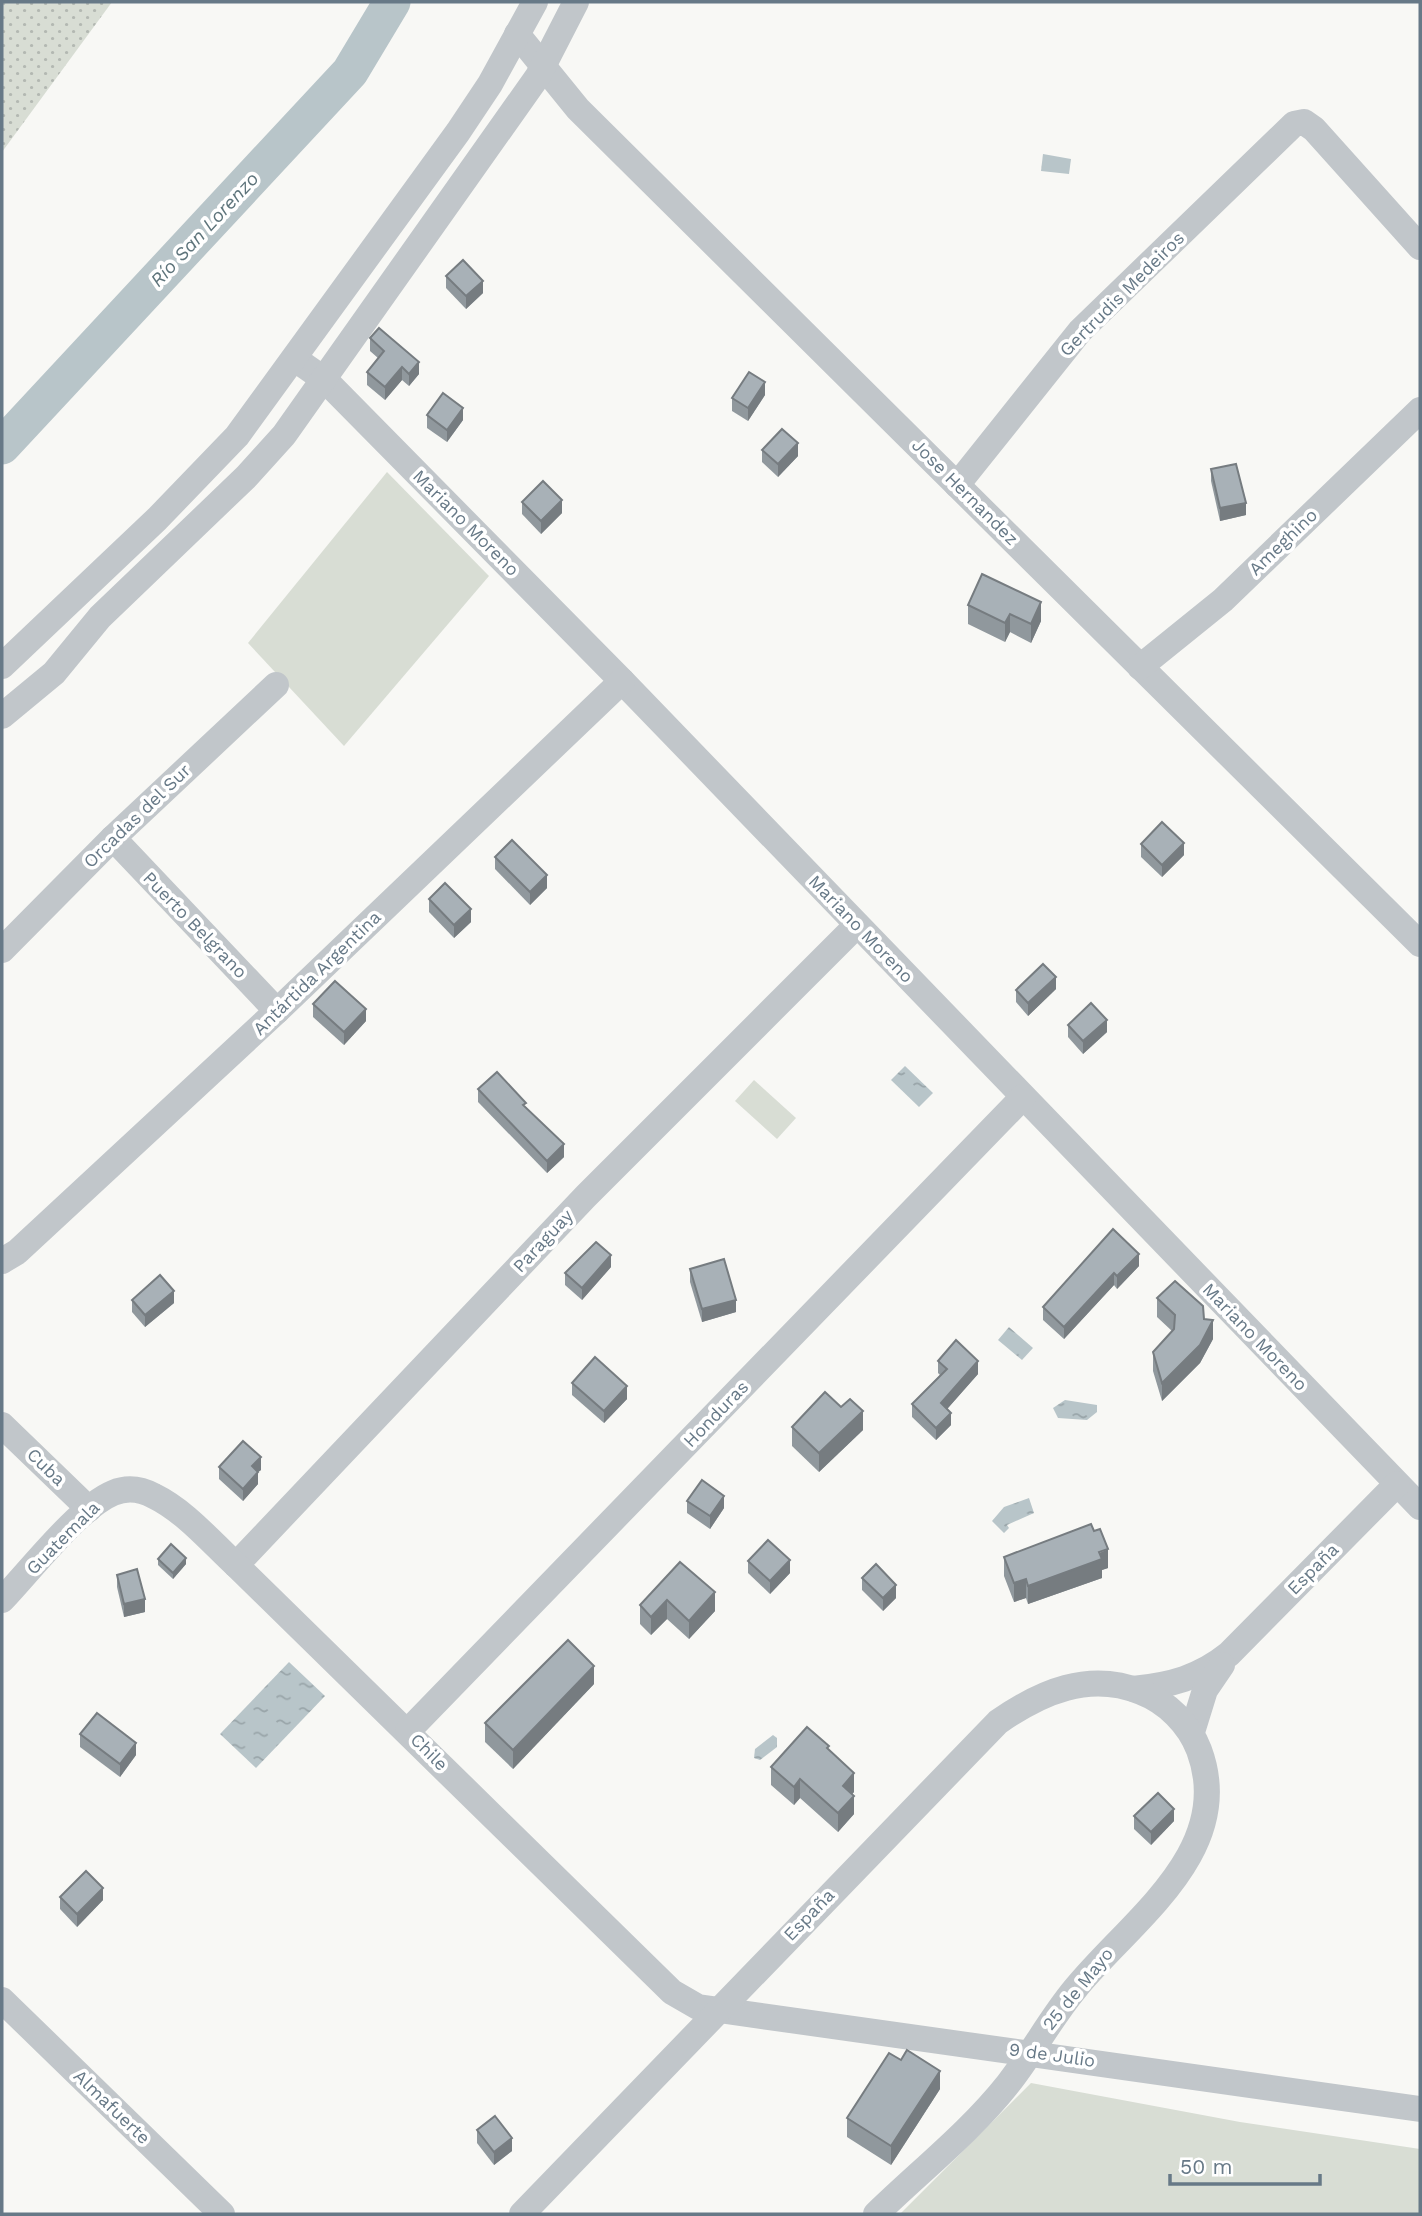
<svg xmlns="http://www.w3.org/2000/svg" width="1422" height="2216" font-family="'Work Sans',sans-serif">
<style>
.grass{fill:url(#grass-dots)}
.garden{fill:#d8ddd4}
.water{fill:url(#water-ripples)}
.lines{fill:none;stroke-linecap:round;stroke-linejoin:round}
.river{stroke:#b8c5c9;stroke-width:37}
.minor{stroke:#c1c6ca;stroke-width:26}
.wall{fill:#90989d}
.shaded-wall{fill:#767c80}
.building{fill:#a8b1b7;stroke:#767c80;stroke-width:2}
.labels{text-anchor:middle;stroke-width:7;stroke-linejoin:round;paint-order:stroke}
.street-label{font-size:18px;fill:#677987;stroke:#fff}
.water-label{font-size:19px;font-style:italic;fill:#5e747b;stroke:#fff}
</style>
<defs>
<pattern id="grass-dots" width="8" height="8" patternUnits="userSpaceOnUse" patternTransform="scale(1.75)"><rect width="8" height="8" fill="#d8ddd4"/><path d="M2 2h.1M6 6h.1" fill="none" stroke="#b3b8b2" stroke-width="1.8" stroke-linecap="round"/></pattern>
<pattern id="water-ripples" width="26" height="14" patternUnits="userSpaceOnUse" patternTransform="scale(1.75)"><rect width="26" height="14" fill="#b8c5c9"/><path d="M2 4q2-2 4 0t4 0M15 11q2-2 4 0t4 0" fill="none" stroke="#99a5a9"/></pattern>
</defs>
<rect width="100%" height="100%" fill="#f8f8f5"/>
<!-- grass -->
<polygon class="grass" points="2,2 112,2 2,152"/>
<!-- garden -->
<g class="garden">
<polygon points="387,472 489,576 344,746 248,643"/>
<polygon points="754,1080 796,1118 777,1139 735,1101"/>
<polygon points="1031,2083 1240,2122 1420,2149 1420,2214 900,2214"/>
</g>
<!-- water -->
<g class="water">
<polygon points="1043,154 1071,159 1069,174 1041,171"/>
<polygon points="905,1066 933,1093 919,1107 891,1080"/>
<polygon points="1009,1327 1033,1348 1022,1360 998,1340"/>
<polygon points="1065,1400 1097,1405 1097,1412 1087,1420 1058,1418 1053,1408"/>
<polygon points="1029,1498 1034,1513 1007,1525 1009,1528 1004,1533 992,1521 1004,1507"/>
<polygon points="289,1662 325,1696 256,1768 220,1734"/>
<polygon points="773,1735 777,1738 777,1747 760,1760 754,1758 755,1749"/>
</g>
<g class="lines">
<!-- river -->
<polyline class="river" points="2,446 350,72 392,2"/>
<!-- minor -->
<g class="minor">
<polyline points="517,34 578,109 1420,944"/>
<polyline points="295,359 325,380 622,681 1420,1507"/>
<polyline points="957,485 1080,331 1294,124 1304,122 1314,129 1420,247"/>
<polyline points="2,666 157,519 237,436 458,132 490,84 535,2"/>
<polyline points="1140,667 1223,600 1420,410"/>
<polyline points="2,716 54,673 100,617 246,477 284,435 538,76 576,2"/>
<polyline points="113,838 277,1011"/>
<polyline points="2,950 113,838 276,685"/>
<polyline points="2,1261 17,1252 277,1011 622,681"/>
<polyline points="2,1425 89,1509"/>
<polyline points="236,1565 586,1196 857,925"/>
<path d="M 2,1600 C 29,1572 79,1507 113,1493 C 127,1487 141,1489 154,1496 C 185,1511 211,1542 236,1565 L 672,1992 L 698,2007 L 1420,2109"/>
<path d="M 1133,1689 C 1171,1685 1199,1678 1229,1654 L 1397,1484"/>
<polyline points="408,1731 1023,1097"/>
<polyline points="1192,1732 1205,1690 1222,1665"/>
<polyline points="2,2000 222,2214"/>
<path d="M 522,2214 L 998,1722 C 1041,1692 1089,1671 1141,1692 C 1167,1702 1189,1724 1199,1750 C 1237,1851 1130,1921 1075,1989 C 1050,2019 1032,2054 1008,2084 C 970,2132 919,2172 876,2214"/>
</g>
</g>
<!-- wall -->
<g class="wall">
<polygon points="446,276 483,293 466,309 446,288"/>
<polygon points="370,338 419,374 409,386 402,380 385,400 367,385 367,372 378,358 370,351"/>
<polygon points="765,395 748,421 732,411 732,398"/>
<polygon points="427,415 463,420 447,442 427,428"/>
<polygon points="762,450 798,456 778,477 762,462"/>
<polygon points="1211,469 1246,515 1220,521 1211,481"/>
<polygon points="522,502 562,513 541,534 522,514"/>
<polygon points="968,605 1041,621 1031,643 1010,632 1005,642 968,624"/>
<polygon points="1141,844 1184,855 1162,877 1141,857"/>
<polygon points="495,857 547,888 530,905 495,869"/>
<polygon points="429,899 471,922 454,938 429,912"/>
<polygon points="1056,989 1028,1016 1016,1002 1016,990"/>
<polygon points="313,1004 366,1021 344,1045 313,1017"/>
<polygon points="1068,1025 1107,1032 1083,1054 1068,1037"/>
<polygon points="478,1089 526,1107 564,1157 547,1173 478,1102"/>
<polygon points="1113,1229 1139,1266 1117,1289 1114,1285 1064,1339 1043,1320 1043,1307"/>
<polygon points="611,1267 582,1300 565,1285 565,1273"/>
<polygon points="690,1269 736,1312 702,1322 690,1282"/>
<polygon points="1157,1298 1204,1319 1213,1339 1200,1363 1162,1401 1153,1371 1153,1352 1172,1331 1157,1317"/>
<polygon points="132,1300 174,1303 145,1327 132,1312"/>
<polygon points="938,1361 978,1374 947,1409 951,1425 936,1440 912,1417 912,1404 940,1375 938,1373"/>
<polygon points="572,1383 627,1399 604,1423 572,1395"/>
<polygon points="792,1427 863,1430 819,1472 792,1446"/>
<polygon points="219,1467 261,1470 258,1472 258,1484 243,1501 219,1479"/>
<polygon points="687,1501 724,1508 710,1529 687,1513"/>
<polygon points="1004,1557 1108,1568 1102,1570 1102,1578 1028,1604 1026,1598 1014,1602 1004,1576"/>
<polygon points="158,1559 186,1564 173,1579 158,1565"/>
<polygon points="748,1561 790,1573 770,1594 748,1573"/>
<polygon points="680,1562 715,1611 689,1639 667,1619 651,1635 640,1624 640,1605"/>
<polygon points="117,1575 145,1612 124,1617 117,1587"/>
<polygon points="862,1578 896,1598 883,1611 862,1590"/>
<polygon points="594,1684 513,1769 485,1742 485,1723"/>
<polygon points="80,1734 136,1755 120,1777 80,1747"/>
<polygon points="829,1750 854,1792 852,1794 854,1814 838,1832 800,1798 794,1805 771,1785 771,1767"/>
<polygon points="1134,1816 1174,1821 1151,1845 1134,1829"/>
<polygon points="60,1897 103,1900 77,1927 60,1909"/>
<polygon points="940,2089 891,2165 847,2137 847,2118"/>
<polygon points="477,2130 512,2151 494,2165 477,2143"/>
</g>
<!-- shaded-wall -->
<g class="shaded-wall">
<polygon points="483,281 483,293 466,309 466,296"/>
<polygon points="419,362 419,374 409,386 409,374"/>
<polygon points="402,367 402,380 385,400 385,387"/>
<polygon points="765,382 765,395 748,421 748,408"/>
<polygon points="463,408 463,420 447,442 447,430"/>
<polygon points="798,443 798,456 778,477 778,464"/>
<polygon points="562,500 562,513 541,534 541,521"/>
<polygon points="1246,503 1246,515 1220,521 1220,508"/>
<polygon points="1041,602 1041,621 1031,643 1031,624"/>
<polygon points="1010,614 1010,632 1005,642 1005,623"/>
<polygon points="1184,843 1184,855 1162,877 1162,865"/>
<polygon points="547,875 547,888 530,905 530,892"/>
<polygon points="471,909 471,922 454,938 454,925"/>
<polygon points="1056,977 1056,989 1028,1016 1028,1003"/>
<polygon points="366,1009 366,1021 344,1045 344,1032"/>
<polygon points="1107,1020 1107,1032 1083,1054 1083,1041"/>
<polygon points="564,1144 564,1157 547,1173 547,1161"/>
<polygon points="1139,1254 1139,1266 1117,1289 1117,1276"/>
<polygon points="611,1255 611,1267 582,1300 582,1288"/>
<polygon points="1114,1273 1114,1285 1064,1339 1064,1327"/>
<polygon points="174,1291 174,1303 145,1327 145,1315"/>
<polygon points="736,1300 736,1312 702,1322 702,1309"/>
<polygon points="1213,1320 1213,1339 1200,1363 1162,1401 1162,1383"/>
<polygon points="978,1361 978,1374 941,1416 941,1403"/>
<polygon points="627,1386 627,1399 604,1423 604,1411"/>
<polygon points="863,1411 863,1430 819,1472 819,1453"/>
<polygon points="951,1413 951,1425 936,1440 936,1428"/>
<polygon points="261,1457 261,1470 258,1472 258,1484 243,1501 243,1489 252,1466"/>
<polygon points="724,1496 724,1508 710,1529 710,1516"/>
<polygon points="1108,1549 1108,1568 1102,1570 1102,1578 1028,1604 1028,1586"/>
<polygon points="186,1558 186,1564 173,1579 173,1573"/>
<polygon points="790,1560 790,1573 770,1594 770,1581"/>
<polygon points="1026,1579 1026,1598 1014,1602 1014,1583"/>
<polygon points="896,1585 896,1598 883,1611 883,1598"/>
<polygon points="715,1592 715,1611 689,1639 689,1621"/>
<polygon points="145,1599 145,1612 124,1617 124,1604"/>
<polygon points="667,1600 667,1619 651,1635 651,1617"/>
<polygon points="594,1666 594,1684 513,1769 513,1750"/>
<polygon points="136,1743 136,1755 120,1777 120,1764"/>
<polygon points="854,1773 854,1792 843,1804 843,1786"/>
<polygon points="800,1779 800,1798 794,1805 794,1787"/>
<polygon points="854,1796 854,1814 838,1832 838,1813"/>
<polygon points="1174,1809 1174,1821 1151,1845 1151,1832"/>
<polygon points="103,1888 103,1900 77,1927 77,1914"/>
<polygon points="940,2071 940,2089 891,2165 891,2146"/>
<polygon points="512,2138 512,2151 494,2165 494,2152"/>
</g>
<!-- building -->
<g class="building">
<polygon points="463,260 483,281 466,296 446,276"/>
<polygon points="379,328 419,362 409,374 402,367 385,387 367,372 384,351 370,338"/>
<polygon points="749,372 765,382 748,408 732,398"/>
<polygon points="443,393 463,408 447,430 427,415"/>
<polygon points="782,429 798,443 778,464 762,450"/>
<polygon points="1236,464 1246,503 1220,508 1211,469"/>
<polygon points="543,481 562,500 541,521 522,502"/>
<polygon points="982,574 1041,602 1031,624 1010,614 1005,623 968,605"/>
<polygon points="1162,822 1184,843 1162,865 1141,844"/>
<polygon points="512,840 547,875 530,892 495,857"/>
<polygon points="445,883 471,909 454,925 429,899"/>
<polygon points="1043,964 1056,977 1028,1003 1016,990"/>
<polygon points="335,981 366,1009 344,1032 313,1004"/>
<polygon points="1091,1003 1107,1020 1083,1041 1068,1025"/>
<polygon points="497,1072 526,1103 523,1105 564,1144 547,1161 478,1089"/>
<polygon points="1113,1229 1139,1254 1117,1276 1114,1273 1064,1327 1043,1307"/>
<polygon points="596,1242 611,1255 582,1288 565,1273"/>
<polygon points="724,1259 736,1300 702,1309 690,1269"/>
<polygon points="160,1275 174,1291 145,1315 132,1300"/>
<polygon points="1175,1281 1203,1306 1204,1319 1213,1320 1200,1345 1162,1383 1153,1352 1174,1329 1175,1315 1157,1298"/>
<polygon points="956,1340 978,1361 941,1403 951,1413 936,1428 912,1404 947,1369 938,1361"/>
<polygon points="595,1357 627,1386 604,1411 572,1383"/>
<polygon points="825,1392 841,1407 850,1399 863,1411 819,1453 792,1427"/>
<polygon points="243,1441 261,1457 252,1466 258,1472 243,1489 219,1467"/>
<polygon points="702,1480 724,1496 710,1516 687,1501"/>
<polygon points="1091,1524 1094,1531 1100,1529 1108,1549 1099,1552 1102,1559 1028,1586 1026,1579 1014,1583 1004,1557"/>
<polygon points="768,1540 790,1560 770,1581 748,1561"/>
<polygon points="171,1544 186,1558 173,1573 158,1559"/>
<polygon points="680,1562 715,1592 689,1621 667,1600 651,1617 640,1605"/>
<polygon points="876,1564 896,1585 883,1598 862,1578"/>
<polygon points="137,1569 145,1599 124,1604 117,1575"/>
<polygon points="568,1640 594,1666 513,1750 485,1723"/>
<polygon points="97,1713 136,1743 120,1764 80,1734"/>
<polygon points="807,1727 829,1746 827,1748 854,1773 843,1786 854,1796 838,1813 800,1779 794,1787 771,1767"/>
<polygon points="1158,1793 1174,1809 1151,1832 1134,1816"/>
<polygon points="86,1871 103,1888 77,1914 60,1897"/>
<polygon points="907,2050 940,2071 891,2146 847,2118 889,2053 901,2060"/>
<polygon points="495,2116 512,2138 494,2152 477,2130"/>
</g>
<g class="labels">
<!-- street labels -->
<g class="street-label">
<text transform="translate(1122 294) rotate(-45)" y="6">Gertrudis Medeiros</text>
<text transform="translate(965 492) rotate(45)" y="6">Jose Hernandez</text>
<text transform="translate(466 523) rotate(45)" y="6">Mariano Moreno</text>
<text transform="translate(1283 542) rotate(-44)" y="6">Ameghino</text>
<text transform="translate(137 816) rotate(-44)" y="6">Orcadas del Sur</text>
<text transform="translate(195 925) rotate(46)" y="6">Puerto Belgrano</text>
<text transform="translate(861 929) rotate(46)" y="6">Mariano Moreno</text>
<text transform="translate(317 973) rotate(-44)" y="6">Antártida Argentina</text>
<text transform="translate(543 1241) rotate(-47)" y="6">Paraguay</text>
<text transform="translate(1255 1337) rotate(46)" y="6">Mariano Moreno</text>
<text transform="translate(716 1414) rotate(-46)" y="6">Honduras</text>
<text transform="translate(46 1467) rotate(44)" y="6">Cuba</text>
<text transform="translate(63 1538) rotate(-45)" y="6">Guatemala</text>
<text transform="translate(1313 1569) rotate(-45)" y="6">España</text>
<text transform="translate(429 1752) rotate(45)" y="6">Chile</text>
<text transform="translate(809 1915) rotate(-46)" y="6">España</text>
<text transform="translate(1078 1989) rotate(-51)" y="6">25 de Mayo</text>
<text transform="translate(1052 2055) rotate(8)" y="6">9 de Julio</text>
<text transform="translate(112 2107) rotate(44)" y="6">Almafuerte</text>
</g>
<!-- water labels -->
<g class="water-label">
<text transform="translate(204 229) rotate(-47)" y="7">Río San Lorenzo</text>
</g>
</g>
<!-- border -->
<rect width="1422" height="2216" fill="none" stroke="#677987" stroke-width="7"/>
<!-- scale -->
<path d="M1170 2174v10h150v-10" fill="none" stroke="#677987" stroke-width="3.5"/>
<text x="1180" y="2174" font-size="21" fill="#677987" stroke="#ffffff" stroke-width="5" paint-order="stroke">50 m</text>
</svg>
